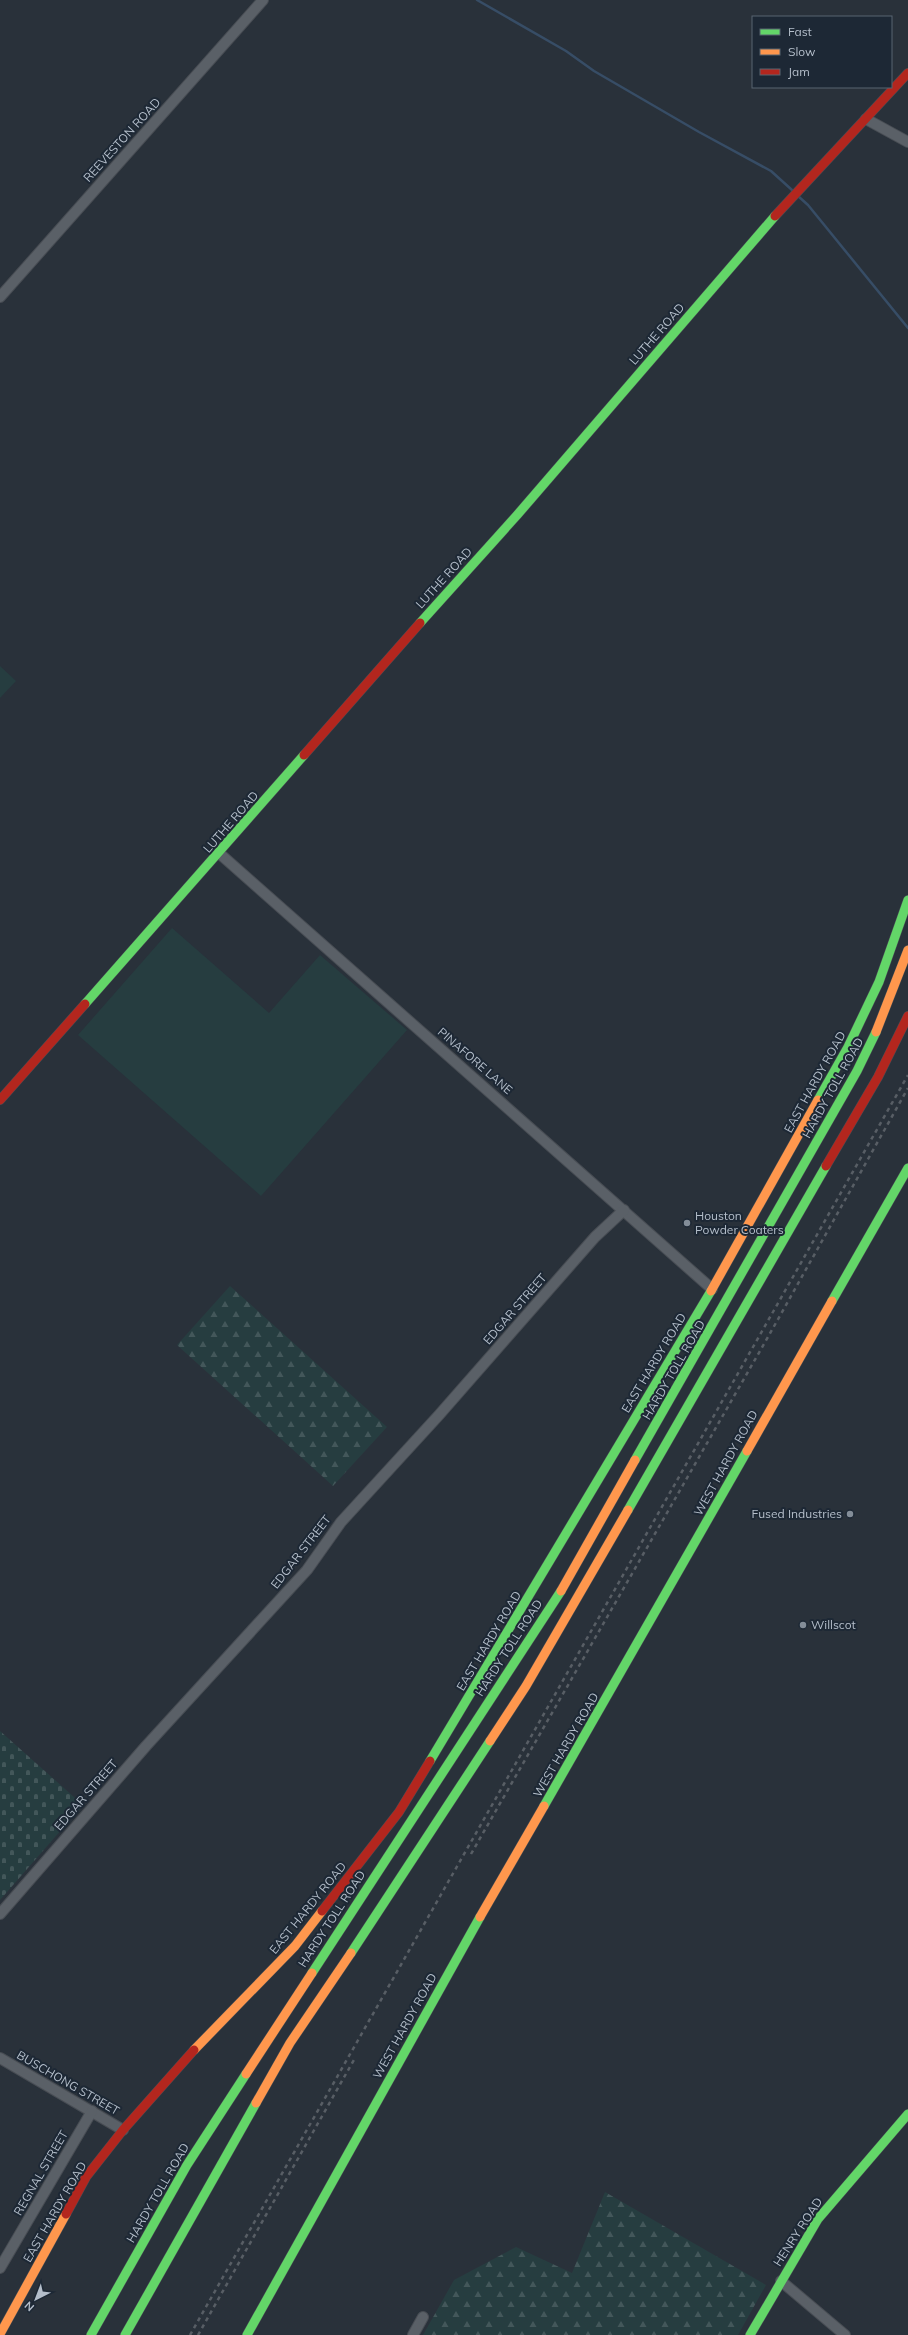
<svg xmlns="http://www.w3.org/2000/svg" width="908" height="2335" font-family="Mulish,sans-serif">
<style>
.green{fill:#263d40}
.forest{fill:url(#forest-firs)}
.cemetery{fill:url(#cemetery-stones)}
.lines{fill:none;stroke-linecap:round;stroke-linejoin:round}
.stream{stroke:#374d66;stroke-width:2.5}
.street-casing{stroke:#484d54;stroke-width:12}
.fast-casing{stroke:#484d54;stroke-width:10}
.slow-casing{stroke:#484d54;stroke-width:10}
.jam-casing{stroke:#484d54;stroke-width:10}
.street{stroke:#5a6067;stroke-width:10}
.fast{stroke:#63d668;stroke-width:9}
.slow{stroke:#ff974d;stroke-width:9}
.jam{stroke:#b3261e;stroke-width:9}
.rail{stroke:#585e65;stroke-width:2.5;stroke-dasharray:4 4;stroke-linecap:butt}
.poi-dot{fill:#838d98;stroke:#1d2835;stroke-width:1.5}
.labels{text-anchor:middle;stroke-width:4;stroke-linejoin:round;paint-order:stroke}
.street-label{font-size:12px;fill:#b4beca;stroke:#1d2835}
.poi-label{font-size:12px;fill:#b4beca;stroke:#1d2835;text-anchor:start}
</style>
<defs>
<pattern id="forest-firs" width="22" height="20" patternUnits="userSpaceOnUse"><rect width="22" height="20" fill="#263d40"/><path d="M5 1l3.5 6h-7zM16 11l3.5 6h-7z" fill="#43575a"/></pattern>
<pattern id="cemetery-stones" width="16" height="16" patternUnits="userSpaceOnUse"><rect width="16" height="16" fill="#263d40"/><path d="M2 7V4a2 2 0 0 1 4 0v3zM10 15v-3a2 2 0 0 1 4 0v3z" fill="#43575a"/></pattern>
</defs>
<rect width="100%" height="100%" fill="#29313a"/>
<!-- green -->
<g class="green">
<polygon points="0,666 16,681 0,698"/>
<polygon points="172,928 269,1013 320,955 407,1030 261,1196 78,1035"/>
</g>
<!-- forest -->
<g class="forest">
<polygon points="230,1286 387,1427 333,1486 177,1345"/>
<polygon points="605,2192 766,2285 738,2335 423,2335 454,2280 516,2247 572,2273"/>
</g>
<!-- cemetery -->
<polygon class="cemetery" points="0,1731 83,1805 0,1900"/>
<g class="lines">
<!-- stream -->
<g class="stream">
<polyline points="477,0 566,51 594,71 699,132 771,171 792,190"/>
<polyline points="798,196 808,205 908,328"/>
</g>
<!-- street casing -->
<g class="street-casing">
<g id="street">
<polyline points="866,119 908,142"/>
<polyline points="0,297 263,0"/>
<polyline points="219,853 712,1289"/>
<polyline points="0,1914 146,1746 307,1570 341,1522 439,1415 595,1237 624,1210"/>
<polyline points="0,2058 123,2130"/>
<polyline points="0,2268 92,2111"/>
<polyline points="781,2281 845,2335"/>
<polyline points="413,2335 423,2317"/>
</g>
</g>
<!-- fast casing -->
<g class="fast-casing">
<g id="fast">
<polyline points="420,623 518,514 775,216"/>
<polyline points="85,1004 304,755"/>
<polyline points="818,1100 848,1047 879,982 908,900"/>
<polyline points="832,1301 908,1168"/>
<polyline points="635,1460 857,1071 876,1032"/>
<polyline points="628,1510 826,1166"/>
<polyline points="430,1761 711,1291"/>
<polyline points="544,1806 747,1451"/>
<polyline points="351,1953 490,1741"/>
<polyline points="312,1973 561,1591"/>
<polyline points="91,2335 187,2165 246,2074"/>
<polyline points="125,2335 256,2103"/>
<polyline points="247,2335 480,1917"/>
<polyline points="750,2335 818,2219 908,2114"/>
</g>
</g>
<!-- slow casing -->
<g class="slow-casing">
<g id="slow">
<polyline points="876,1032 908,950"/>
<polyline points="711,1291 818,1100"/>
<polyline points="747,1451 832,1301"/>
<polyline points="561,1591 635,1460"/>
<polyline points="490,1741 526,1686 628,1510"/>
<polyline points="480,1917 544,1806"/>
<polyline points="194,2050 295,1946 322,1911"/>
<polyline points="246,2074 312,1973"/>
<polyline points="256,2103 290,2043 351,1953"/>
<polyline points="0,2334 66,2214"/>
</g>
</g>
<!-- jam casing -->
<g class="jam-casing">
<g id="jam">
<polyline points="775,216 908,73"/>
<polyline points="304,755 420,623"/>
<polyline points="0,1100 85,1004"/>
<polyline points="826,1166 878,1077 908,1016"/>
<polyline points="322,1911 399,1812 430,1761"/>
<polyline points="66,2214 86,2177 123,2130 194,2050"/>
</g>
</g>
<!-- street -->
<use href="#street" class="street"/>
<!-- fast -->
<use href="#fast" class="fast"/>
<!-- slow -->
<use href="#slow" class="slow"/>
<!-- jam -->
<use href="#jam" class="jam"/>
<!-- rail -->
<g class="rail">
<polyline points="471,1854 768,1337 908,1088"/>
<polyline points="190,2335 908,1075"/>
<polyline points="198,2335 355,2058"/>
</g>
</g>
<!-- markers -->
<g class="poi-dot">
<circle cx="687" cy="1223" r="4"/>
<circle cx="850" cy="1514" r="4"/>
<circle cx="803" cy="1625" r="4"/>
</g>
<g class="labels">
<!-- street labels -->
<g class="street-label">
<text transform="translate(122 140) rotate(-48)" y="4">REEVESTON ROAD</text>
<text transform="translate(657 334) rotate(-49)" y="4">LUTHE ROAD</text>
<text transform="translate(444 578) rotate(-48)" y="4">LUTHE ROAD</text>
<text transform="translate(231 822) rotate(-49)" y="4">LUTHE ROAD</text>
<text transform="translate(475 1061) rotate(41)" y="4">PINAFORE LANE</text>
<text transform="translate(815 1082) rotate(-61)" y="4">EAST HARDY ROAD</text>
<text transform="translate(833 1088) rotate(-61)" y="4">HARDY TOLL ROAD</text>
<text transform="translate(515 1309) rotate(-49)" y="4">EDGAR STREET</text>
<text transform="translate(654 1363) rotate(-59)" y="4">EAST HARDY ROAD</text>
<text transform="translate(674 1370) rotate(-60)" y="4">HARDY TOLL ROAD</text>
<text transform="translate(726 1463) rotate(-61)" y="4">WEST HARDY ROAD</text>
<text transform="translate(301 1552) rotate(-52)" y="4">EDGAR STREET</text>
<text transform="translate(489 1641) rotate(-59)" y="4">EAST HARDY ROAD</text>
<text transform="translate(509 1648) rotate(-57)" y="4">HARDY TOLL ROAD</text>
<text transform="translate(566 1745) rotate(-60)" y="4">WEST HARDY ROAD</text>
<text transform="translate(86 1795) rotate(-49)" y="4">EDGAR STREET</text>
<text transform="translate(308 1908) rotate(-51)" y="4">EAST HARDY ROAD</text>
<text transform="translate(332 1919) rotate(-57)" y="4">HARDY TOLL ROAD</text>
<text transform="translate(405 2026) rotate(-61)" y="4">WEST HARDY ROAD</text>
<text transform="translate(68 2083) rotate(30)" y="4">BUSCHONG STREET</text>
<text transform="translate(41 2173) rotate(-60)" y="4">REGNAL STREET</text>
<text transform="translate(158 2193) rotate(-60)" y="4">HARDY TOLL ROAD</text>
<text transform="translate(55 2212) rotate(-60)" y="4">EAST HARDY ROAD</text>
<text transform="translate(798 2232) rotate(-57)" y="4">HENRY ROAD</text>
</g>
<!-- poi labels -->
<g class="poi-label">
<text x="695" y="1220">Houston<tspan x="695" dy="14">Powder Coaters</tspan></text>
<text x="842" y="1518" text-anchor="end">Fused Industries</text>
<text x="811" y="1629">Willscot</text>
</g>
</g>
<!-- legend -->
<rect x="752" y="16" width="140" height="72" fill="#1d2835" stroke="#596471"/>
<rect x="760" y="29" width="20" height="6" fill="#63d668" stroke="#596471"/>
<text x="788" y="36" font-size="12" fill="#b4beca">Fast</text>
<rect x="760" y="49" width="20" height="6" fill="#ff974d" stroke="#596471"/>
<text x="788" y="56" font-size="12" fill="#b4beca">Slow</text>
<rect x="760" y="69" width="20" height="6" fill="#b3261e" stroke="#596471"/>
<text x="788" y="76" font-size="12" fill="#b4beca">Jam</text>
<!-- north arrow -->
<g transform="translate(36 2299) rotate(222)" stroke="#1d2835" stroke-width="3" paint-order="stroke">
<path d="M0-3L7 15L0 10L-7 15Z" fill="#b4beca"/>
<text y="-6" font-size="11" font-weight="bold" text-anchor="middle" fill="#b4beca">N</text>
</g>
</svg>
